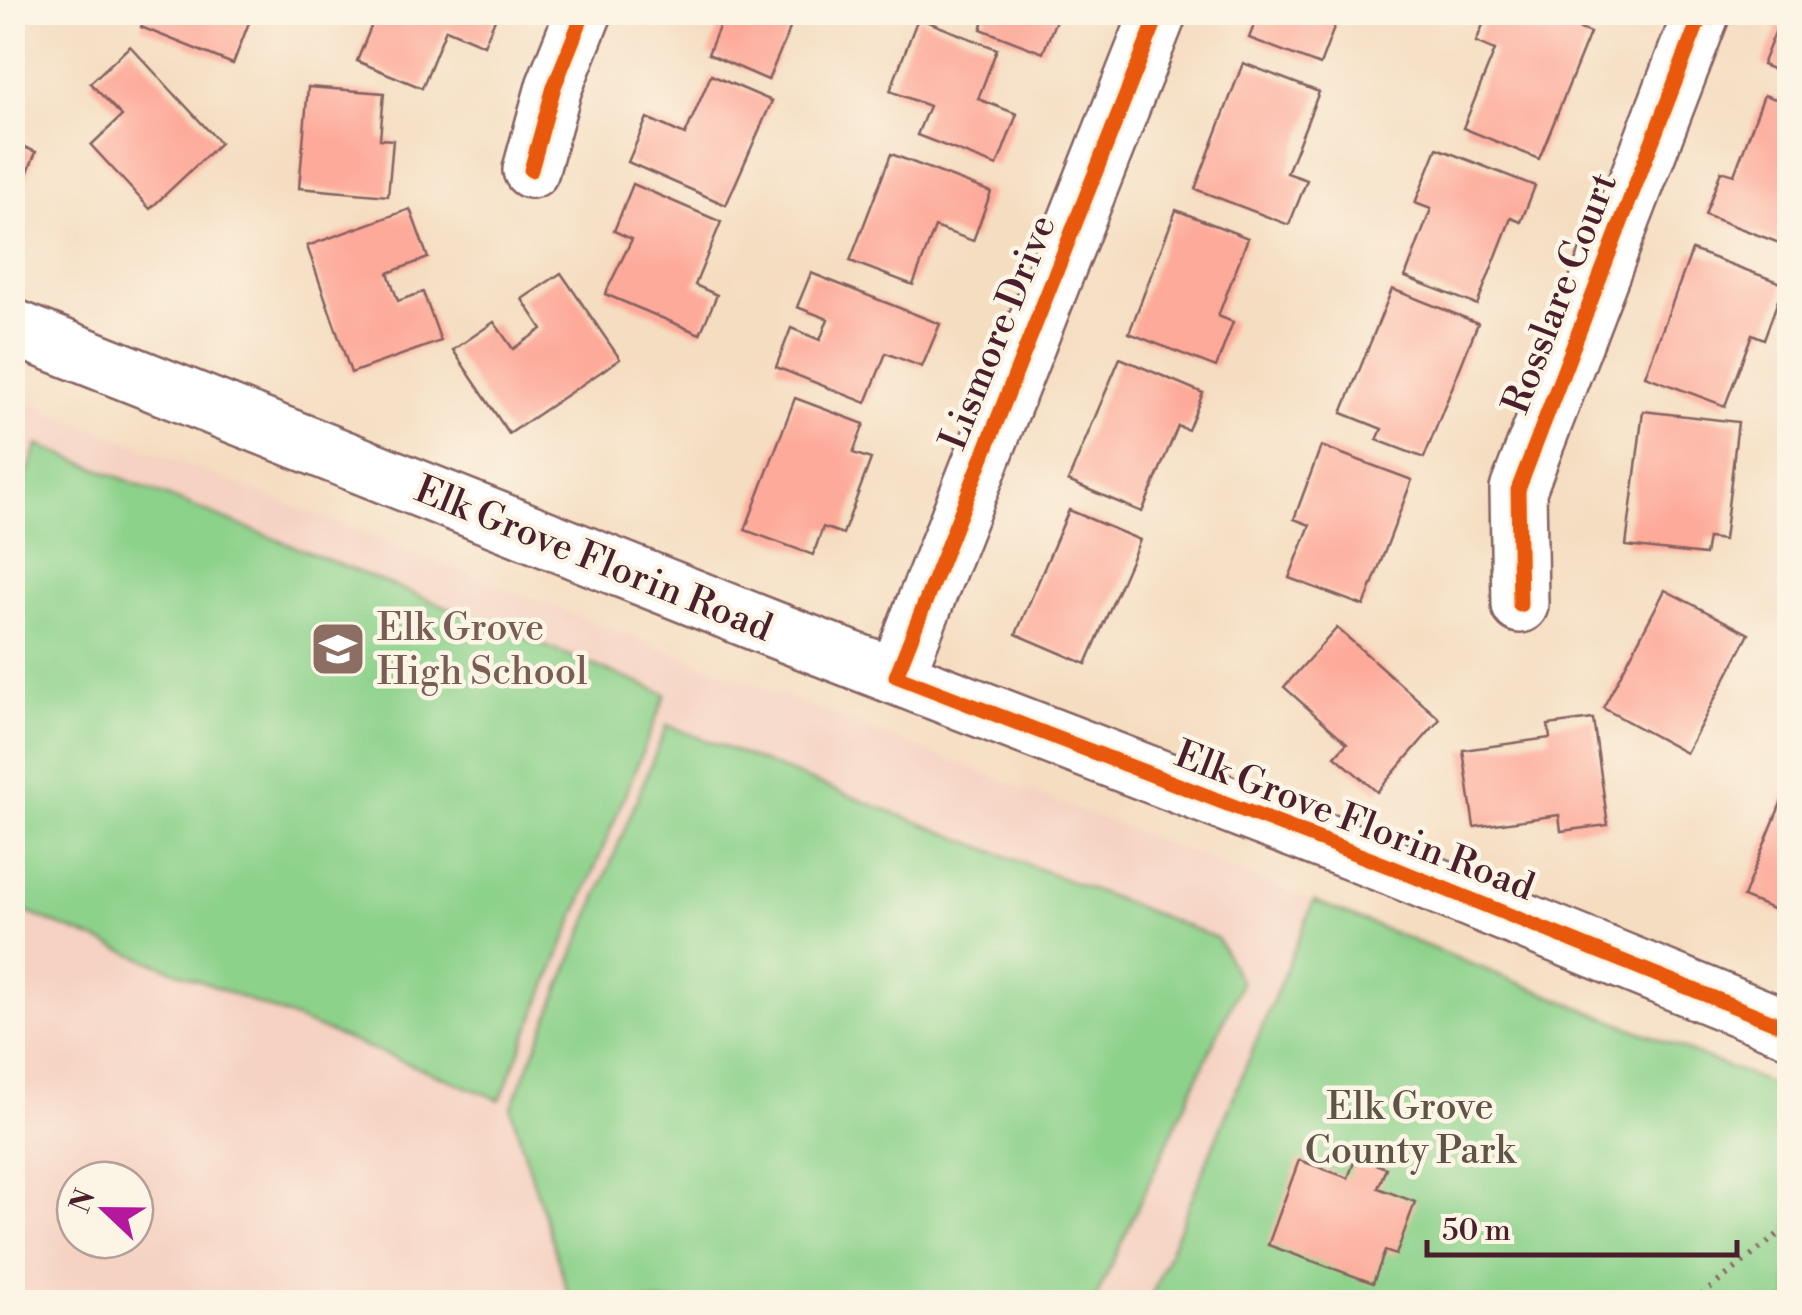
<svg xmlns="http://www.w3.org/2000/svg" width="1802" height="1315" font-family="'Libre Bodoni',serif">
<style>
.built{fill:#f5d2c2;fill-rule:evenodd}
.green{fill:#8dd28b;stroke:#6c785b;stroke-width:2.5}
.building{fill:#fdaa9a}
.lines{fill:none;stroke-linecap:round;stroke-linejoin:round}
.minor-casing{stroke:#866260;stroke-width:60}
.major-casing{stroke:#866260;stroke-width:60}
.path{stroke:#866260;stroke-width:6;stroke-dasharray:2.5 8;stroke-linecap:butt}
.minor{stroke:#fff;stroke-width:55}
.major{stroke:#fff;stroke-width:55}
.cycleway-casing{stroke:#fcf5e5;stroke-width:21}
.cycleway{stroke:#e8590c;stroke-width:15}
.labels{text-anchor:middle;stroke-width:9;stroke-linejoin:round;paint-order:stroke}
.street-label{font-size:38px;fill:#4a1f2b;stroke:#fcf5e5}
.education-label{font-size:38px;fill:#785e54;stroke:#fcf5e5;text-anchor:start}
.park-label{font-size:38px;fill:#5e5548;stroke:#fcf5e5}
</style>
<rect width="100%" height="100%" fill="#fcf5e5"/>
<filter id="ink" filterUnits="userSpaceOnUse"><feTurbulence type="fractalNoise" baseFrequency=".01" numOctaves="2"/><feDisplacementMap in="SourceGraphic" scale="20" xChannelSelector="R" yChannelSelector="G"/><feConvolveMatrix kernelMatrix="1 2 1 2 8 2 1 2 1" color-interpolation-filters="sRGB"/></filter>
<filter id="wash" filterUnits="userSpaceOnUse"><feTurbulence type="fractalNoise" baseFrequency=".0048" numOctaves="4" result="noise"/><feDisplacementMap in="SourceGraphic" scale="40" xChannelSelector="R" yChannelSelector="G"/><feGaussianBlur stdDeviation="2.25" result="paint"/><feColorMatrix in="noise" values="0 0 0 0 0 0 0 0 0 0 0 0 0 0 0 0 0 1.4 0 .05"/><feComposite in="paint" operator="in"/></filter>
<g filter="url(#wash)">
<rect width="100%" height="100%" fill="#f5ddc1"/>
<!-- built -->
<path class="built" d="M 12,397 L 1314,901 L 1149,1302 L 13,1302 ZM 75,1180 L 135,1180 L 135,1240 L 75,1240 Z"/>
<!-- green -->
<g class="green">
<polygon points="38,445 666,694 500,1100 13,907 13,512"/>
<polygon points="667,725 1217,938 1241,983 1094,1302 571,1302 511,1109"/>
<polygon points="1314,901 1789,1091 1789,1302 1149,1302"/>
</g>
<g id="blocks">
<!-- building -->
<g class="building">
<polygon points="146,12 253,12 233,64 141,27"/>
<polygon points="377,12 498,12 484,45 446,29 422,88 357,61"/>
<polygon points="725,12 797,12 768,80 708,54"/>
<polygon points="987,12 1059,12 1043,53 981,29"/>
<polygon points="1259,12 1340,12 1320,65 1249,38"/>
<polygon points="1488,12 1540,12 1590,33 1539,159 1463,128 1495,50 1476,42"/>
<polygon points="918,18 997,49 978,99 1017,114 997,166 917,135 929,106 890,91"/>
<polygon points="1778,25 1790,29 1790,76 1762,65"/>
<polygon points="130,46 220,143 150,209 91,145 122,116 90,83"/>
<polygon points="1243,63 1319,92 1287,173 1307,180 1289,225 1195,189"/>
<polygon points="711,75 772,101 726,205 628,162 647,118 685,135"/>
<polygon points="308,87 384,93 380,139 393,140 388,196 299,188"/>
<polygon points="1764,95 1790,104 1790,247 1705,215 1721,171 1734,175"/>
<polygon points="12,142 36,152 13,208 12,208"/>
<polygon points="1437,148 1535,186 1521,222 1511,218 1477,305 1405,277 1431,209 1415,203"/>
<polygon points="891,154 991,192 973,241 935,227 913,285 850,261"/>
<polygon points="633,184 721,222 695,285 717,295 700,334 605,294 632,239 614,231"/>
<polygon points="410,209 428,258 388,273 398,301 423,292 441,341 351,373 307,246"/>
<polygon points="1176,210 1248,238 1218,316 1233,322 1216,367 1129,333"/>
<polygon points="1692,250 1784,284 1764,339 1752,334 1725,406 1645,376"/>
<polygon points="561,273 620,359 509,434 453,350 494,322 513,349 542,329 522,299"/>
<polygon points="811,273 940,324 922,367 886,353 866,403 776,367 791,328 820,340 828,319 797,307"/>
<polygon points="1392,289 1478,323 1424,458 1377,440 1382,429 1342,413"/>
<polygon points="1120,358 1203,393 1188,430 1178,426 1142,512 1068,481"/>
<polygon points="795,398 864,424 853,453 871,459 843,534 823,527 813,555 745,530"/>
<polygon points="1643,411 1738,422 1724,540 1708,538 1705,555 1626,546"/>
<polygon points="1321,446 1412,480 1364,606 1289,578 1310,525 1294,519"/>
<polygon points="1069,510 1140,540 1086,664 1016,634"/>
<polygon points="1665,590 1749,634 1686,753 1603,708"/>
<polygon points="1337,628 1440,719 1377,792 1335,756 1347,743 1284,687"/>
<polygon points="1593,719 1608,825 1561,831 1559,815 1474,827 1463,750 1550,738 1548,725"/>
<polygon points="1789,783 1790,783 1790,916 1743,897"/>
<polygon points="1356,1157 1386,1168 1378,1188 1415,1202 1396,1255 1385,1251 1373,1283 1268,1245 1299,1160 1348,1178"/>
</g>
</g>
</g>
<g filter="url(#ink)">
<use href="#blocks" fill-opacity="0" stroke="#866260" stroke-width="2.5"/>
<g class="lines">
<!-- minor casing -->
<g class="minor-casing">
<g id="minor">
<polyline points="531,170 554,87 584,12"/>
<polyline points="1520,605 1518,490 1702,12"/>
<polyline points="896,676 1159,12"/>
</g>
</g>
<!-- major casing -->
<g class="major-casing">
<polyline id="major" points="12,327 775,630 1396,869 1790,1029"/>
</g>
<!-- path -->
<polyline class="path" points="1693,1302 1790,1225"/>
<!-- minor -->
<use href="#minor" class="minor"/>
<!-- major -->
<use href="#major" class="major"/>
<!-- cycleway casing -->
<g class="cycleway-casing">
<g id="cycleway">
<polyline points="1159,12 896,676 1396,869 1790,1029"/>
<polyline points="531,170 554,87 584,12"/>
<polyline points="1520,605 1518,490 1702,12"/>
</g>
</g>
<!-- cycleway -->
<use href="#cycleway" class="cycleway"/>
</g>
</g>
<!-- icons -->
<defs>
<g id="school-square" transform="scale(2.875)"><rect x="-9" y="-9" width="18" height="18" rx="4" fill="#8d6e63" stroke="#fcf5e5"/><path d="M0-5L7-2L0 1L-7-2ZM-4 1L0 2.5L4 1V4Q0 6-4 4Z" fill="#fff"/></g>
</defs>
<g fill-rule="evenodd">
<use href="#school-square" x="338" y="649"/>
</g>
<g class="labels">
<!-- street labels -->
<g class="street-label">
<text transform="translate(1559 293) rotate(-69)" y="13">Rosslare Court</text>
<text transform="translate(997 332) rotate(-68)" y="13">Lismore Drive</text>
<text transform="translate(594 558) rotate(22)" y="13">Elk Grove Florin Road</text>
<text transform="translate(1355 820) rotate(21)" y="13">Elk Grove Florin Road</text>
</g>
<!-- education labels -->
<g class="education-label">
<text x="377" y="640">Elk Grove<tspan x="377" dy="44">High School</tspan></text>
</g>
<!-- park labels -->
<g class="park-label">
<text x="1410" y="1119">Elk Grove<tspan x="1410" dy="44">County Park</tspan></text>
</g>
</g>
<!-- margin -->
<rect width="1802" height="1315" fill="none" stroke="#fcf5e5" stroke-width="50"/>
<!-- north arrow -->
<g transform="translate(105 1210) rotate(292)"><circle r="48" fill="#fcf5e5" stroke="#b59f9b" stroke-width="2.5"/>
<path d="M0-8L18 38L0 25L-18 38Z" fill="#b5179e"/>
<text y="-15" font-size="28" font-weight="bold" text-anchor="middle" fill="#4a1f2b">N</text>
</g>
<!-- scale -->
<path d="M1427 1240v15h310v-15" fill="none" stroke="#4a1f2b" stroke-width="5"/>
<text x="1442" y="1240" font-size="30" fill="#4a1f2b" stroke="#fcf5e5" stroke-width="8" paint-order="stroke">50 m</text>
</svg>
